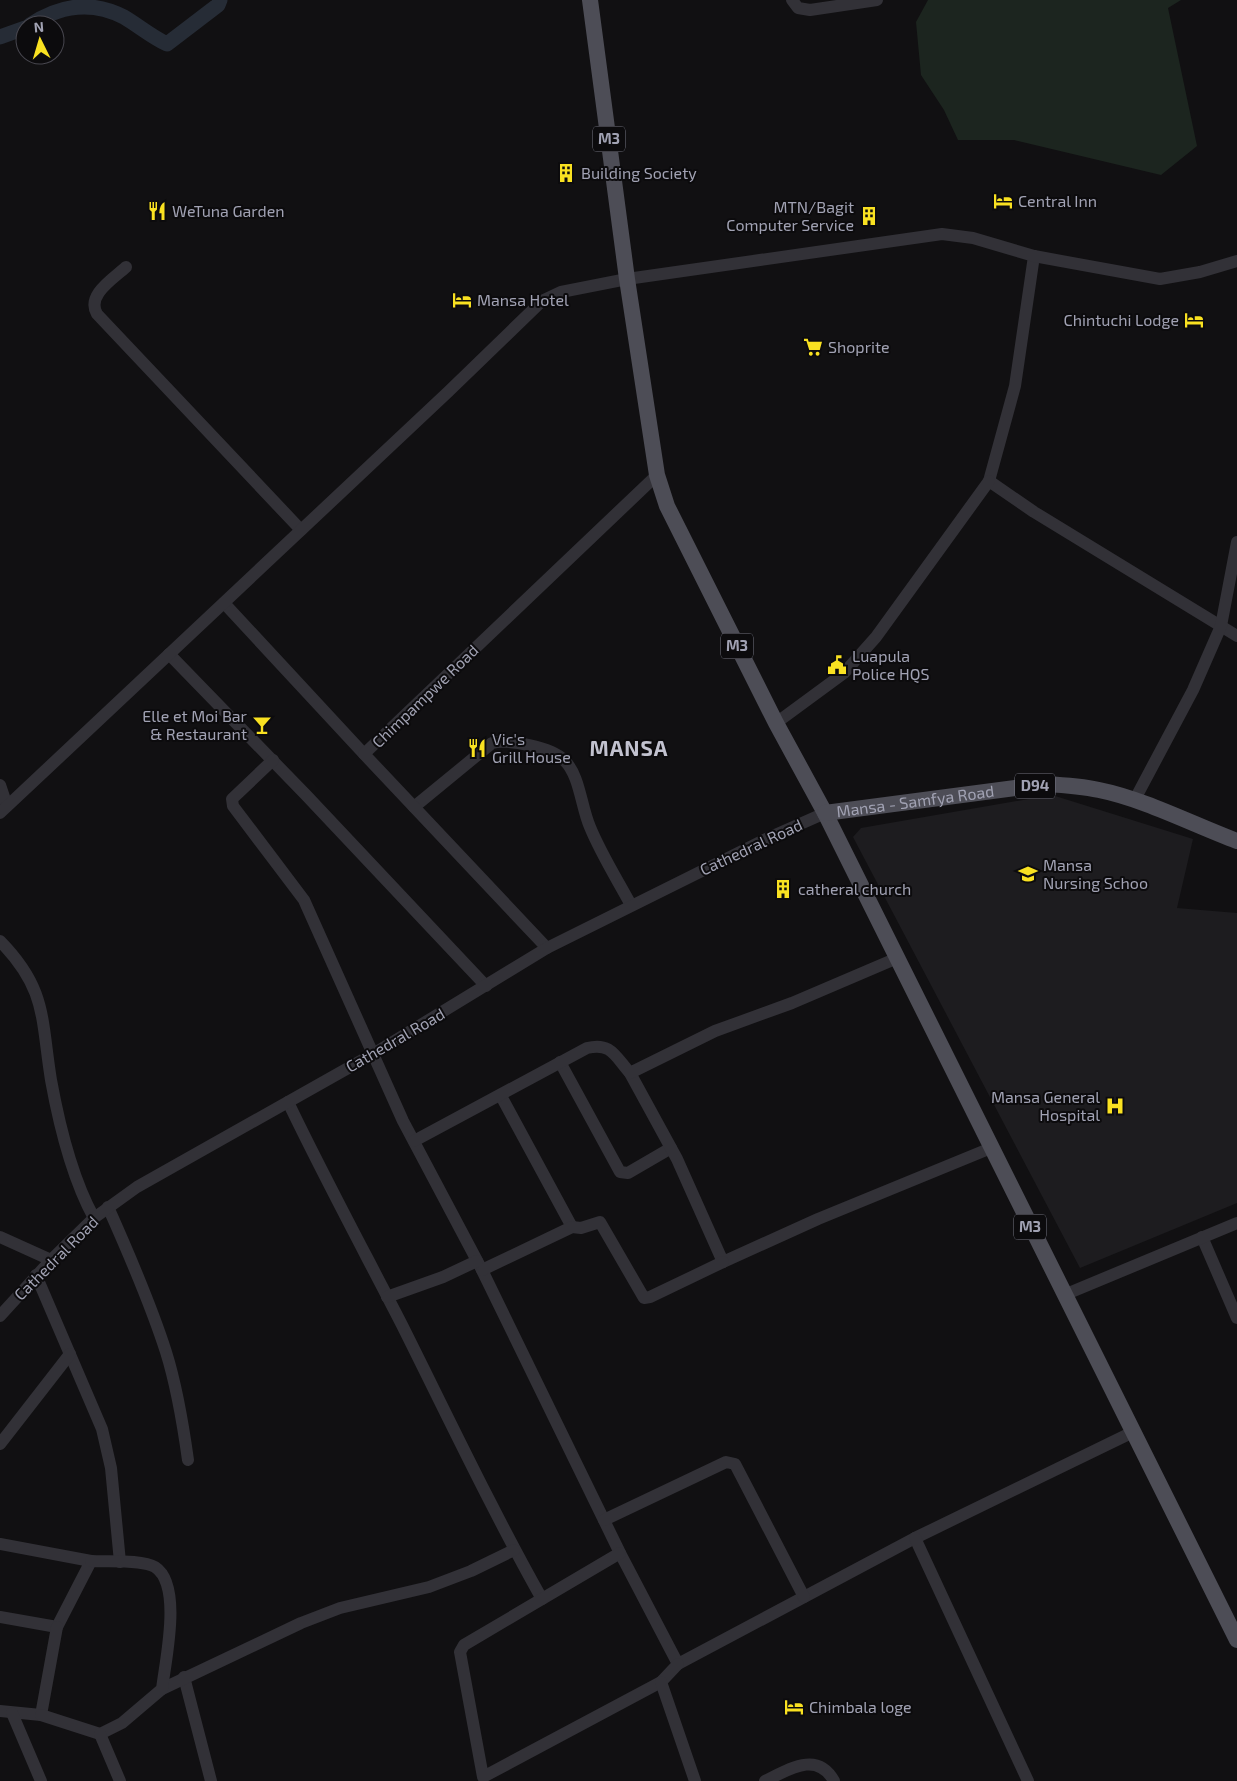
<svg xmlns="http://www.w3.org/2000/svg" width="1237" height="1781" font-family="'Exo 2',sans-serif">
<style>
.built{fill:#1d1c1f}
.green{fill:#1c251f}
.lines{fill:none;stroke-linecap:round;stroke-linejoin:round}
.river{stroke:#262c36;stroke-width:15}
.minor{stroke:#323137;stroke-width:12}
.major{stroke:#4d4d56;stroke-width:16}
.labels{text-anchor:middle;stroke-width:4;stroke-linejoin:round;paint-order:stroke}
.shield{fill:#0c0b0d;stroke:#747581;stroke-width:1}
.shield-label{font-size:15px;font-weight:bold;fill:#a1a2b3}
.poi-label{font-size:16px;fill:#a1a2b3;stroke:#0c0b0d;text-anchor:start}
.street-label{font-size:16px;fill:#a1a2b3;stroke:#0c0b0d}
.district-label{font-size:21px;font-weight:bold;letter-spacing:1px;fill:#c2c2cf;stroke:#0c0b0d}
</style>
<rect width="100%" height="100%" fill="#111012"/>
<!-- built -->
<polygon class="built" points="1052,795 1193,839 1177,908 1237,913 1237,1203 1080,1268 853,837 861,828"/>
<!-- green -->
<polygon class="green" points="928,0 1181,0 1168,8 1197,146 1161,175 1014,140 958,140 944,110 921,75 916,22"/>
<g class="lines">
<!-- river -->
<g class="river">
<path d="M 30,25 C 60,5 91,0 124,17 C 139,26 152,37 167,44 L 218,5 L 220,0"/>
<polyline points="0,37 25,28"/>
</g>
<!-- minor -->
<g class="minor">
<polyline points="792,0 798,8 810,10 877,0"/>
<polyline points="1034,256 1015,386 989,481 1034,512 1237,636"/>
<path d="M 126,267 C 113,279 86,295 97,314 L 301,530"/>
<polyline points="224,603 364,754"/>
<polyline points="169,654 306,795 486,986"/>
<polyline points="776,723 844,673 876,637 989,481"/>
<polyline points="273,760 232,799 233,806 304,900 403,1121 482,1270 620,1553 678,1664 915,1538 1133,1432"/>
<polyline points="0,785 7,806"/>
<polyline points="1134,801 1193,690 1221,626 1237,542"/>
<path d="M 414,807 L 492,743 C 508,739 551,747 564,760 C 580,775 581,807 590,827 C 601,854 617,879 631,905"/>
<polyline points="0,813 448,392 542,301 561,292 627,279 942,234 973,238 1034,256 1160,279 1200,272 1237,261"/>
<path d="M 0,941 C 47,989 41,1018 51,1080 C 59,1124 72,1178 94,1218"/>
<polyline points="547,948 364,754 657,475"/>
<polyline points="560,1062 620,1172 628,1173 671,1148"/>
<polyline points="630,1073 677,1159 723,1262 818,1219 991,1148"/>
<polyline points="501,1096 572,1227"/>
<path d="M 288,1102 C 324,1177 364,1251 402,1325 C 448,1417 492,1510 542,1599"/>
<path d="M 414,1141 L 587,1048 C 611,1042 615,1056 630,1073 L 715,1031 L 792,1003 L 895,959"/>
<path d="M 108,1207 C 129,1254 150,1302 166,1352 C 177,1387 183,1424 188,1460"/>
<polyline points="0,1237 51,1260"/>
<polyline points="1202,1237 1237,1318"/>
<polyline points="482,1270 572,1227 581,1228 600,1222 644,1298 650,1297 723,1262"/>
<polyline points="36,1275 102,1429 111,1468 120,1562"/>
<polyline points="1064,1295 1237,1223"/>
<polyline points="387,1297 443,1277 477,1261"/>
<polyline points="0,1316 51,1260 94,1218 137,1187 373,1054 547,948 764,840 825,813"/>
<polyline points="0,1444 70,1354"/>
<polyline points="604,1520 726,1462 735,1464 804,1597"/>
<polyline points="915,1538 1028,1781"/>
<polyline points="0,1544 91,1561 57,1627 0,1617"/>
<polyline points="620,1553 464,1645 460,1652 483,1777 661,1682 678,1664"/>
<polyline points="184,1677 211,1781"/>
<polyline points="661,1682 695,1781"/>
<polyline points="162,1689 301,1623 340,1608 429,1587 471,1571 514,1550"/>
<polyline points="0,1711 41,1715 57,1627"/>
<polyline points="12,1713 41,1781"/>
<path d="M 41,1715 L 100,1734 L 122,1723 L 162,1689 C 165,1662 183,1585 155,1567 C 142,1559 107,1562 91,1561"/>
<polyline points="100,1734 120,1781"/>
<path d="M 765,1781 C 788,1770 817,1750 834,1781"/>
</g>
<!-- major -->
<g class="major">
<polyline points="590,0 627,279 657,475 667,506 776,723 825,813 1237,1640"/>
<path id="s1" d="M 825,813 L 1045,784 C 1063,785 1081,786 1099,790 C 1144,799 1194,825 1237,841"/>
</g>
</g>
<!-- icons -->
<defs>
<g id="building-bare" transform="scale(1.5)"><path d="M-4-6H4V6H1V3H-1V6H-4ZM-2.5-4.3h1.7v1.8h-1.7ZM.8-4.3h1.7v1.8H.8ZM-2.5-1h1.7V.8h-1.7ZM.8-1h1.7V.8H.8Z" fill="#f9e121" stroke="#0c0b0d" stroke-width="2.5" paint-order="stroke"/></g>
<g id="hotel-bare" transform="scale(1.5)"><path d="M-6-4.5h1.5V1H6V5H4.5V3h-9V5H-6ZM-4 0a1.8 1.8 0 1 1 3.6 0ZM.5 0V-2.5h3Q6-2.5 6 0Z" fill="#f9e121" stroke="#0c0b0d" stroke-width="2.5" paint-order="stroke"/></g>
<g id="restaurant-bare" transform="scale(1.5)"><path d="M-5-6h1v4h1v-4h1v4h1v-4h1v5L-1.5 .5V6h-2V.5L-5-1ZM5-6V6H3V1.5H1.5Q1.5-4 5-6Z" fill="#f9e121" stroke="#0c0b0d" stroke-width="2.5" paint-order="stroke"/></g>
<g id="supermarket-bare" transform="scale(1.5)"><path d="M-6-5.5h2.5l.6 2H6L4.5 2H-2.5L-4.4-4H-6ZM-1.5 3.2a1.3 1.3 0 1 0 .1 0ZM3 3.2a1.3 1.3 0 1 0 .1 0Z" fill="#f9e121" stroke="#0c0b0d" stroke-width="2.5" paint-order="stroke"/></g>
<g id="civic-bare" transform="scale(1.5)"><path d="M-.6-6.5H3V-4.5H.6V-3L4-1V1h2V6H-6V1h2V-1L-.6-3ZM-1.2 2.5V6h2.4V2.5Z" fill="#f9e121" stroke="#0c0b0d" stroke-width="2.5" paint-order="stroke"/></g>
<g id="bar-bare" transform="scale(1.5)"><path d="M-6-5H6L.8 .8V4.5H3.5V6h-7V4.5H-.8V.8Z" fill="#f9e121" stroke="#0c0b0d" stroke-width="2.5" paint-order="stroke"/></g>
<g id="university-bare" transform="scale(1.5)"><path d="M0-5L7-2L0 1L-7-2ZM-4 1L0 2.5L4 1V4Q0 6-4 4Z" fill="#f9e121" stroke="#0c0b0d" stroke-width="2.5" paint-order="stroke"/></g>
<g id="hospital-bare" transform="scale(1.5)"><path d="M-5-5h3v3.5h4V-5h3V5h-3V1.5h-4V5h-3Z" fill="#f9e121" stroke="#0c0b0d" stroke-width="2.5" paint-order="stroke"/></g>
</defs>
<g fill-rule="evenodd">
<use href="#building-bare" x="566" y="173"/>
<use href="#hotel-bare" x="1003" y="201"/>
<use href="#restaurant-bare" x="157" y="211"/>
<use href="#building-bare" x="869" y="216"/>
<use href="#hotel-bare" x="462" y="300"/>
<use href="#hotel-bare" x="1194" y="320"/>
<use href="#supermarket-bare" x="813" y="347"/>
<use href="#civic-bare" x="837" y="665"/>
<use href="#bar-bare" x="262" y="725"/>
<use href="#restaurant-bare" x="477" y="748"/>
<use href="#university-bare" x="1028" y="874"/>
<use href="#building-bare" x="783" y="889"/>
<use href="#hospital-bare" x="1115" y="1106"/>
<use href="#hotel-bare" x="794" y="1707"/>
</g>
<g class="labels">
<!-- shield labels -->
<g class="shield">
<rect x="593" y="126.5" width="32" height="25" rx="4"/>
<rect x="721" y="633.5" width="32" height="25" rx="4"/>
<rect x="1015" y="773.5" width="40" height="25" rx="4"/>
<rect x="1014" y="1214.5" width="32" height="25" rx="4"/>
</g>
<g class="shield-label">
<text x="609" y="144">M3</text>
<text x="737" y="651">M3</text>
<text x="1035" y="791">D94</text>
<text x="1030" y="1232">M3</text>
</g>
<!-- poi labels -->
<g class="poi-label">
<text x="581" y="179">Building Society</text>
<text x="1018" y="207">Central Inn</text>
<text x="854" y="213" text-anchor="end">MTN/Bagit<tspan x="854" dy="18">Computer Service</tspan></text>
<text x="172" y="217">WeTuna Garden</text>
<text x="477" y="306">Mansa Hotel</text>
<text x="1179" y="326" text-anchor="end">Chintuchi Lodge</text>
<text x="828" y="353">Shoprite</text>
<text x="852" y="662">Luapula<tspan x="852" dy="18">Police HQS</tspan></text>
<text x="247" y="722" text-anchor="end">Elle et Moi Bar<tspan x="247" dy="18">&amp; Restaurant</tspan></text>
<text x="492" y="745">Vic's<tspan x="492" dy="18">Grill House</tspan></text>
<text x="1043" y="871">Mansa<tspan x="1043" dy="18">Nursing Schoo</tspan></text>
<text x="798" y="895">catheral church</text>
<text x="1100" y="1103" text-anchor="end">Mansa General<tspan x="1100" dy="18">Hospital</tspan></text>
<text x="809" y="1713">Chimbala loge</text>
</g>
<!-- street labels -->
<g class="street-label">
<text transform="translate(425 696) rotate(-44)" y="6">Chimpampwe Road</text>
<text dy="6" stroke="none"><textPath href="#s1" startOffset="91">Mansa - Samfya Road</textPath></text>
<text transform="translate(751 847) rotate(-25)" y="6">Cathedral Road</text>
<text transform="translate(395 1040) rotate(-30)" y="6">Cathedral Road</text>
<text transform="translate(56 1258) rotate(-45)" y="6">Cathedral Road</text>
</g>
<!-- district labels -->
<g class="district-label">
<text x="629" y="756">MANSA</text>
</g>
</g>
<!-- north arrow -->
<g transform="translate(40 40) rotate(355)"><circle r="24" fill="#0c0b0d" stroke="#48474f"/>
<path d="M0-4L9 19L0 12L-9 19Z" fill="#f9e121"/>
<text y="-8" font-size="14" font-weight="bold" text-anchor="middle" fill="#a1a2b3">N</text>
</g>
</svg>
